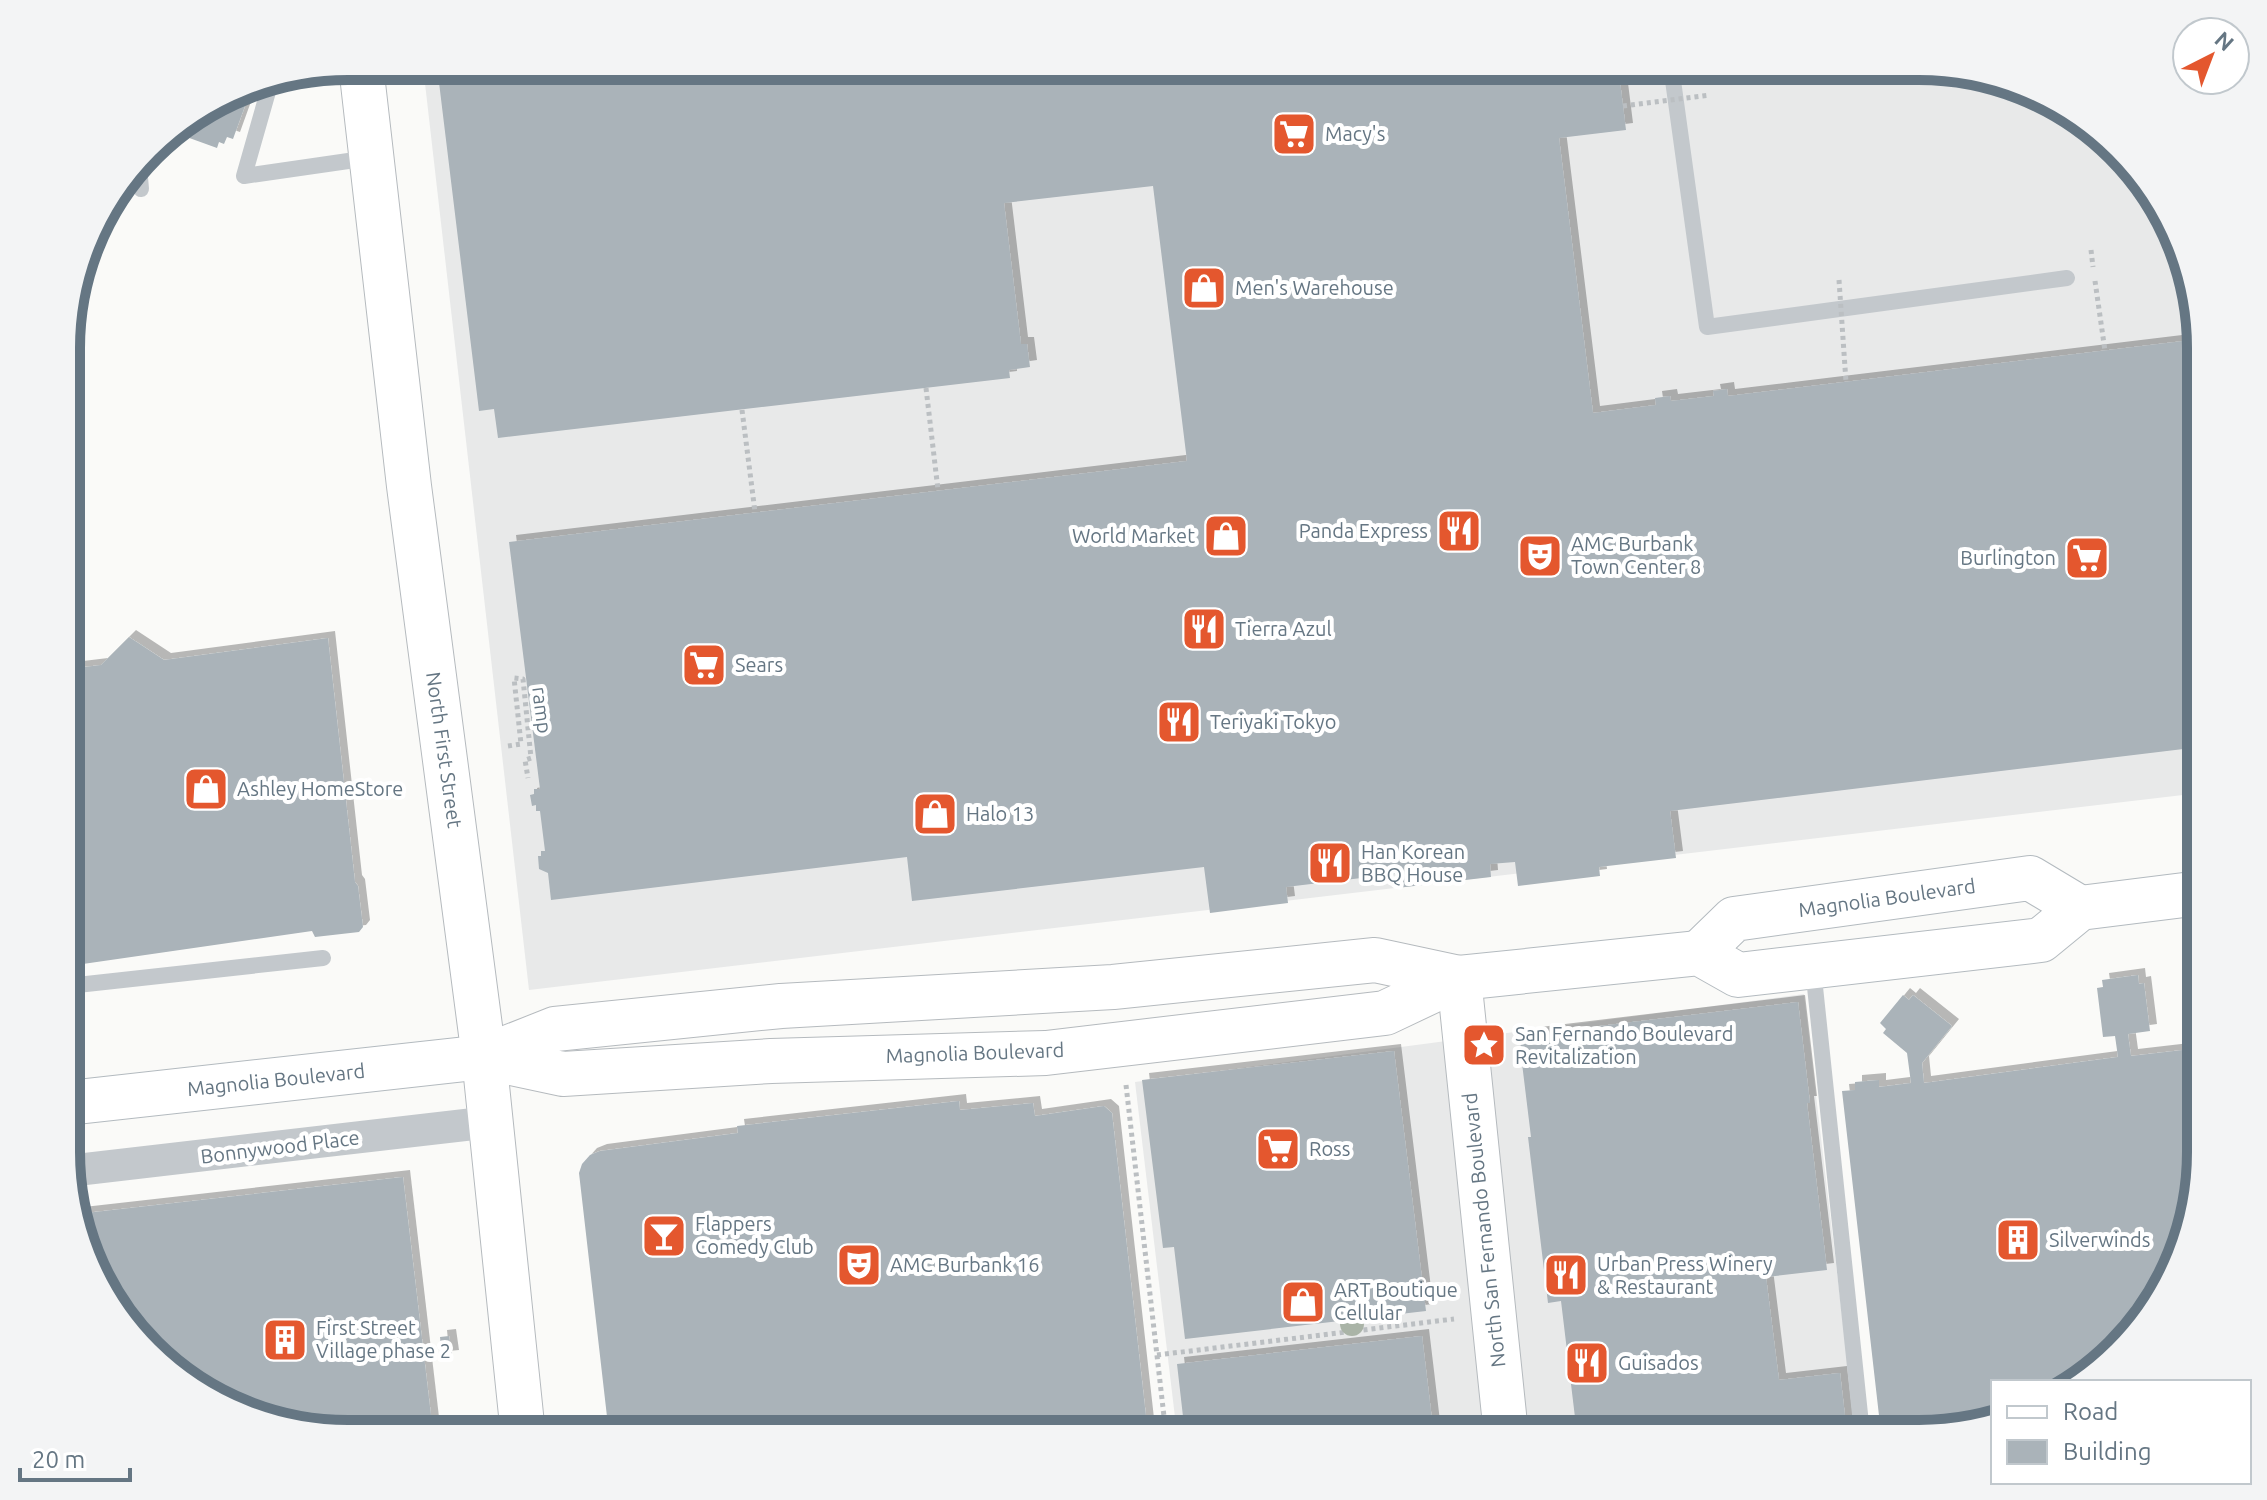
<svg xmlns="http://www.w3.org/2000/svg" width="2267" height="1500" font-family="Ubuntu,sans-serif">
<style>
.built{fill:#e8e9e9}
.building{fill:#aab3b9;filter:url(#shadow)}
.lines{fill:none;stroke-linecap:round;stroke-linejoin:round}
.secondary-casing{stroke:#b3babf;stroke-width:46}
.primary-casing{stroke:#b5babe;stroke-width:46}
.path{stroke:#bbbfc2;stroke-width:5;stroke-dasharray:4 4;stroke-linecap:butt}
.lane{stroke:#c3c8cc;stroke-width:16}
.street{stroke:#c3c8cc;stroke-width:32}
.secondary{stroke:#fff;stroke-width:44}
.primary{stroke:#fff;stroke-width:44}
.path-bridge{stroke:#bbbfc2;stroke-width:5;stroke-dasharray:4 4;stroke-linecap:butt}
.tree{fill:#aab4a7}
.labels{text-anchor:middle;stroke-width:8;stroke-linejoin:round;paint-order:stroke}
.poi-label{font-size:20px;fill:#657683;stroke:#fff;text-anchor:start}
.street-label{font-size:20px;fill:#657683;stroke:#fff}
.rim{fill:none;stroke:#657683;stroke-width:10}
</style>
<defs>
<filter id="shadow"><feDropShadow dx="7" dy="-7" stdDeviation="0" flood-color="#0004"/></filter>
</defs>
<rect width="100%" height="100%" fill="#fafaf8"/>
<!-- built -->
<g class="built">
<polygon points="423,66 1919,66 2009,81 2076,114 2163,207 2200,330 2200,793 529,990"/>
<polygon points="1804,994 1856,1433 1177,1434 1135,1082"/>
</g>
<!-- building -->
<g class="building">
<polygon points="437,66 1618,66 1626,130 1559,138 1593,413 1656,405 1655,398 1670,396 1671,401 1714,396 1713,391 1727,389 1728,396 2200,339 2200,747 1670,811 1676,858 1599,867 1600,876 1518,886 1515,862 1490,864 1491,877 1397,888 1395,874 1286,887 1288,903 1210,913 1204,867 912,901 907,857 551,900 548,873 539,869 538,856 541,856 541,851 545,851 540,811 536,811 536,805 532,806 530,795 534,794 534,789 540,789 509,542 1187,461 1153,186 1004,203 1021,344 1027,344 1030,367 1009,370 1010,378 498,438 494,409 479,411"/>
<polygon points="246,86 240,101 246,103 233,139 227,137 224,144 219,142 217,148 170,131"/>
<polygon points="129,637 164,660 328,638 355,882 358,886 363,927 359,932 315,937 312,931 69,966 68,669 101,665"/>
<polygon points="2138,975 2139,984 2144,983 2150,1031 2128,1034 2131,1056 2200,1048 2200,1170 2153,1309 2075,1382 1993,1382 1993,1417 1937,1433 1881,1433 1842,1091 1855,1090 1855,1082 1879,1080 1879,1087 1911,1083 1907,1053 1883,1033 1886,1029 1880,1023 1903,995 1909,1000 1913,995 1952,1026 1922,1063 1924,1083 2118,1057 2115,1036 2103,1037 2097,988 2103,987 2102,980"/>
<polygon points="1798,1002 1810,1103 1807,1103 1827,1270 1766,1277 1779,1380 1840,1373 1847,1433 1577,1434 1561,1301 1548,1303 1528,1137 1531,1137 1520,1047 1525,1035"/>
<polygon points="1394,1051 1426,1311 1185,1339 1174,1247 1163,1248 1142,1080"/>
<polygon points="959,1101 960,1110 1033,1103 1035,1116 1104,1106 1112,1113 1148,1434 609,1434 579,1173 582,1164 590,1155 600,1151 738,1133 737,1126"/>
<polygon points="403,1177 432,1424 345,1434 258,1419 191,1386 104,1293 77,1214"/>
<polygon points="449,1336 452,1357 442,1358 440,1337"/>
<polygon points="1422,1336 1433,1428 1440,1427 1441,1434 1185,1434 1177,1364"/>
</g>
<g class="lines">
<!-- secondary casing -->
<g class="secondary-casing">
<g id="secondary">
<polyline points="1699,953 1734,919 2030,878 2080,908"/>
<polyline points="1459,978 1699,953 1738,975 2041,940 2080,908 2200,893"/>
<polyline points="68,1103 484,1057"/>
</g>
</g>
<!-- primary casing -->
<g class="primary-casing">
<g id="primary">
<polyline points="361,66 409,486 484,1057 523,1434"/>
<polyline points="1459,978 1506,1434"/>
<polyline points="484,1057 563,1074 771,1061 1046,1053 1385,1013 1459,978"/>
<polyline points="484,1057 555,1029 781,1006 1113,987 1375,960 1459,978"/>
</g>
</g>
<!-- path -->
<g class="path">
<polyline points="2091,250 2093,267"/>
<polyline points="2095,281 2105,351"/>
<polyline points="926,388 938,490"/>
<polyline points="742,410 755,512"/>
<polyline points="508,746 521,744 514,678 523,679 531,758 525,760 528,778"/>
<polyline points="1126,1085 1166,1434"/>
<polyline points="1157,1355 1454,1319"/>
</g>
<!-- lane -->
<g class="lane">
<polyline points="1671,66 1707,327 2067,278"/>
<polyline points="271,81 244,176 369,158"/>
<polyline points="139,166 141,189"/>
<polyline points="2169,241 2176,249"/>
<polyline points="1813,968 1862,1433"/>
<polyline points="68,986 323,958"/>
</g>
<!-- street -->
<polyline class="street" points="68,1171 491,1122"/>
<!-- secondary -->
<use href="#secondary" class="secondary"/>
<!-- primary -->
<use href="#primary" class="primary"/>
<!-- path-bridge -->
<g class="path-bridge">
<polyline points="1623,106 1710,95"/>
<polyline points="1839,280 1846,382"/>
</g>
</g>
<!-- trees -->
<circle class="tree" cx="1352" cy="1324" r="12"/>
<!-- icons -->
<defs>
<g id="supermarket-square" transform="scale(2.3)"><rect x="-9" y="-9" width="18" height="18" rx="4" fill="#e4572e" stroke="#fff"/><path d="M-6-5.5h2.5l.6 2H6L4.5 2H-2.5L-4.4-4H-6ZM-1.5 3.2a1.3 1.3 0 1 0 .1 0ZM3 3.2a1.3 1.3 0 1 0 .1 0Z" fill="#fff"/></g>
<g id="shop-square" transform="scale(2.3)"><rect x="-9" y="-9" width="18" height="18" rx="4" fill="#e4572e" stroke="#fff"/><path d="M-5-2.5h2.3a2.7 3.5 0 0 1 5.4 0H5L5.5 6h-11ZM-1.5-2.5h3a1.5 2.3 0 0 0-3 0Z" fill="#fff"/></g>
<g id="restaurant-square" transform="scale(2.3)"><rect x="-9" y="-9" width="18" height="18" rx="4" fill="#e4572e" stroke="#fff"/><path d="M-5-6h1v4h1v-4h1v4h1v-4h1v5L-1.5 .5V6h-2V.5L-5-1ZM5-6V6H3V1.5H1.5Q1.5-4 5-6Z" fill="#fff"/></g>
<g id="theatre-square" transform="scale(2.3)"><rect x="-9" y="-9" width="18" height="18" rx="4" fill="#e4572e" stroke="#fff"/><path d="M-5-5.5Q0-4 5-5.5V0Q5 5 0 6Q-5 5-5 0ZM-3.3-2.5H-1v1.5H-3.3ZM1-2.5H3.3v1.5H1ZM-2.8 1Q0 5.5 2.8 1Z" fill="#fff"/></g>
<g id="sight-square" transform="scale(2.3)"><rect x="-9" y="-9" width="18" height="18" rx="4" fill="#e4572e" stroke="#fff"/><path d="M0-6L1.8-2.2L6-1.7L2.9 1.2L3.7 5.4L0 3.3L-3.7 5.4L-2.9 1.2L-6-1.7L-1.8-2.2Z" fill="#fff"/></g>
<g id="bar-square" transform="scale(2.3)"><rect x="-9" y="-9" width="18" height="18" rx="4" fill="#e4572e" stroke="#fff"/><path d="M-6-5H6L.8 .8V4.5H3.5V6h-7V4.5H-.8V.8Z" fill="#fff"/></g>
<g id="building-square" transform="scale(2.3)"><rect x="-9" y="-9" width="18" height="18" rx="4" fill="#e4572e" stroke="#fff"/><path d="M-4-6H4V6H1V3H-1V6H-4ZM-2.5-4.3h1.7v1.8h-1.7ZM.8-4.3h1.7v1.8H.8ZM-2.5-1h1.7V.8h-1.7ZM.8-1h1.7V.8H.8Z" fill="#fff"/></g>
</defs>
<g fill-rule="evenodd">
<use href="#supermarket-square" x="1294" y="134"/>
<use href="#shop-square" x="1204" y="288"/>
<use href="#restaurant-square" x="1459" y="531"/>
<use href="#shop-square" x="1226" y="536"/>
<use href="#theatre-square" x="1540" y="556"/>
<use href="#supermarket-square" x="2087" y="558"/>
<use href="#restaurant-square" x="1204" y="629"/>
<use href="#supermarket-square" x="704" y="665"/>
<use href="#restaurant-square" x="1179" y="722"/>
<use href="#shop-square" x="206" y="789"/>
<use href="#shop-square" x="935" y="814"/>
<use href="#restaurant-square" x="1330" y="863"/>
<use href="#sight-square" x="1484" y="1045"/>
<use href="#supermarket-square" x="1278" y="1149"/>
<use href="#bar-square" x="664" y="1236"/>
<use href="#building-square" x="2018" y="1240"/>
<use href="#theatre-square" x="859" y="1265"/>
<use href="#restaurant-square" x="1566" y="1275"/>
<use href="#shop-square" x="1303" y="1302"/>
<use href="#building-square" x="285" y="1340"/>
<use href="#restaurant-square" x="1587" y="1363"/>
</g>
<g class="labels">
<!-- poi labels -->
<g class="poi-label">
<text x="1325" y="141">Macy's</text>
<text x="1235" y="295">Men's Warehouse</text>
<text x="1428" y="538" text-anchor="end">Panda Express</text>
<text x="1195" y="543" text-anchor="end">World Market</text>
<text x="1571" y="551">AMC Burbank<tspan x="1571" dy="23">Town Center 8</tspan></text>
<text x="2056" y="565" text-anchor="end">Burlington</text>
<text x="1235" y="636">Tierra Azul</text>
<text x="735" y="672">Sears</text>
<text x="1210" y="729">Teriyaki Tokyo</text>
<text x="237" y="796">Ashley HomeStore</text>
<text x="966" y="821">Halo 13</text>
<text x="1361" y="859">Han Korean<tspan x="1361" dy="23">BBQ House</tspan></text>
<text x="1515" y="1041">San Fernando Boulevard<tspan x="1515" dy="23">Revitalization</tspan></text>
<text x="1309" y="1156">Ross</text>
<text x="695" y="1231">Flappers<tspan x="695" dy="23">Comedy Club</tspan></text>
<text x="2049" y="1247">Silverwinds</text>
<text x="1597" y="1271">Urban Press Winery<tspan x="1597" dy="23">&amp; Restaurant</tspan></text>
<text x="890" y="1272">AMC Burbank 16</text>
<text x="1334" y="1297">ART Boutique<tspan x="1334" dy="23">Cellular</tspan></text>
<text x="316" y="1335">First Street<tspan x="316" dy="23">Village phase 2</tspan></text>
<text x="1618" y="1370">Guisados</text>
</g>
<!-- street labels -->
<g class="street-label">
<text transform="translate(542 710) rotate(83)" y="7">ramp</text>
<text transform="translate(444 750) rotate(82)" y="7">North First Street</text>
<text transform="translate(1887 898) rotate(-8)" y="7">Magnolia Boulevard</text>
<text transform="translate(975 1053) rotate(-2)" y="7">Magnolia Boulevard</text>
<text transform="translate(276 1080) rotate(-6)" y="7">Magnolia Boulevard</text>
<text transform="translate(280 1147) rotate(-7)" y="7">Bonnywood Place</text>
<text transform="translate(1484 1230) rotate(-96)" y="7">North San Fernando Boulevard</text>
</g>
</g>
<!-- crop -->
<path d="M0 0H2267V1500H0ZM348 80H1919A268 268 0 0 1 2187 348V1152A268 268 0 0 1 1919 1420H348A268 268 0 0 1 80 1152V348A268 268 0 0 1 348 80Z" fill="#f3f4f5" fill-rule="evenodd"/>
<path class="rim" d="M348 80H1919A268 268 0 0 1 2187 348V1152A268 268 0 0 1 1919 1420H348A268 268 0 0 1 80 1152V348A268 268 0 0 1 348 80Z"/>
<!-- legend -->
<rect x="1991" y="1380" width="260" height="104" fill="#ffffff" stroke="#c1c8cd" stroke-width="2"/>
<rect x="2007" y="1406" width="40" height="12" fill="#ffffff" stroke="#c1c8cd" stroke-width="2"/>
<text x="2063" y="1420" font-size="24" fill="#657683">Road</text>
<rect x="2007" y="1440" width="40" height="24" fill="#aab3b9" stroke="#c1c8cd" stroke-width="2"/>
<text x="2063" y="1460" font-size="24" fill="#657683">Building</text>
<!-- north arrow -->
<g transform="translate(2211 56) rotate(42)"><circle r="38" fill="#ffffff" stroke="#c1c8cd" stroke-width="2"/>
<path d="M0-6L14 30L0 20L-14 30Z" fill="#e4572e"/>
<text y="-12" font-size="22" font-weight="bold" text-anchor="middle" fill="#657683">N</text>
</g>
<!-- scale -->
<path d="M20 1468v12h110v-12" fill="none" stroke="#657683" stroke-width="4"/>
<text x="32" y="1468" font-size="24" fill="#657683" stroke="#ffffff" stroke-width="6" paint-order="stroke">20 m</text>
</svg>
